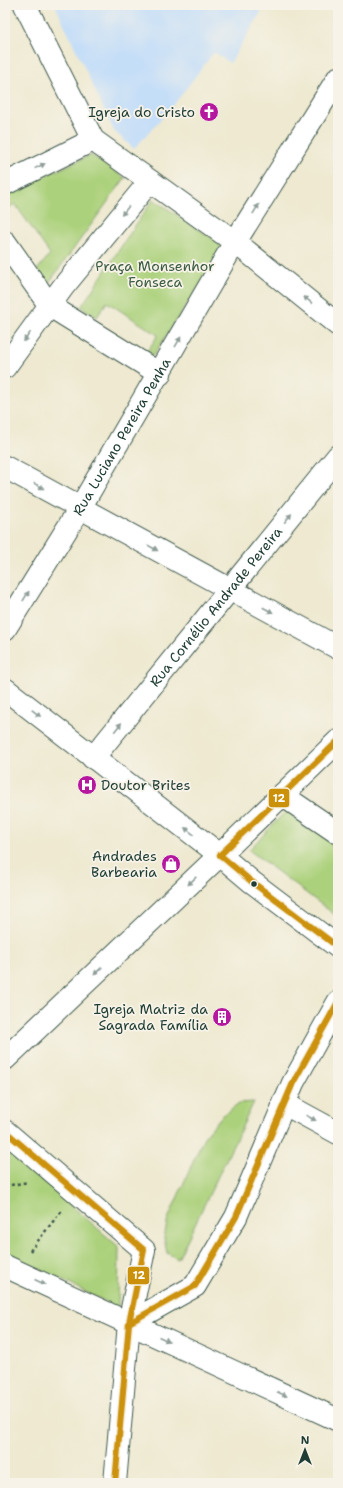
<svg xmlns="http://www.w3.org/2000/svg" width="343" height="1488" font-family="'Shantell Sans',sans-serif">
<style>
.built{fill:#c5def8}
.green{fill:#acd17b;stroke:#668758}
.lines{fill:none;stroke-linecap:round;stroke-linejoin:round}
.minor-casing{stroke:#3e574b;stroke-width:24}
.tertiary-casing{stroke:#3e574b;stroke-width:24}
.path{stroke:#3e574b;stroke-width:2.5;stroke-dasharray:3 3;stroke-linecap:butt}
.minor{stroke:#fff;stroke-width:22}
.tertiary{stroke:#fff;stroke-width:22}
.bus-1-casing{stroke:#f7f3e8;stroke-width:9}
.bus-1{stroke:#cc910a;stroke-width:6}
.oneway{fill:#8f9e9a}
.bus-dot{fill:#1f3d34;stroke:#f7f3e8;stroke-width:1.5}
.labels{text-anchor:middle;stroke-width:3.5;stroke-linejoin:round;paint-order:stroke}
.poi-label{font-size:14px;fill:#1f3d34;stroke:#f7f3e8;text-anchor:end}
.park-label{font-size:14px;fill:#3b5b42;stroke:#f7f3e8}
.street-label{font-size:14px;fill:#1f3d34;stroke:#f7f3e8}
.line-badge{stroke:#f7f3e8;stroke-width:1.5}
.badge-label{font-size:11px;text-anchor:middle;font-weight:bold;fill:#fff}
</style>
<rect width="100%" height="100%" fill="#f7f3e8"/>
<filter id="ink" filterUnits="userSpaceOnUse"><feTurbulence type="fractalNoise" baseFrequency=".025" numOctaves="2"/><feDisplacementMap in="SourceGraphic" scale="8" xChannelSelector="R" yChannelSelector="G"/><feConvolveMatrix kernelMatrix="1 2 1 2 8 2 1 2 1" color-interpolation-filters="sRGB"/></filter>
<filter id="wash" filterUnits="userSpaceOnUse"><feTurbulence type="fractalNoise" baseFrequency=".012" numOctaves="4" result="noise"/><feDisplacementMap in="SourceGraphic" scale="16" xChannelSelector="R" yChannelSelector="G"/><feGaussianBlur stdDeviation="0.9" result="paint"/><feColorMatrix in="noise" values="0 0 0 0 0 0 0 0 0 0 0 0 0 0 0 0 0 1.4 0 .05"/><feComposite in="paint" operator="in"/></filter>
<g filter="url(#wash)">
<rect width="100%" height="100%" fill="#eee9d0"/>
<!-- built -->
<polygon class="built" points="55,5 258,5 263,9 230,63 214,52 172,107 134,149 114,131"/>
<!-- green -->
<g class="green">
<polygon points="91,155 125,178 48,284 37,270 50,254 15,204 5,210 5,194"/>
<polygon points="153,199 225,247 152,357 146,353 158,335 107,302 97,317 81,307"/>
<polygon points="287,810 338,845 338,917 249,850"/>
<polygon points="254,1102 178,1259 167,1253 164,1238 168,1219 204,1137 221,1117 239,1103"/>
<polygon points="5,1148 119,1247 118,1308 5,1252"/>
</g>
</g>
<g filter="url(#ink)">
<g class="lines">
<!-- minor casing -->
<g class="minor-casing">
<g id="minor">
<polyline points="25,5 93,140 235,242 338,325"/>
<polyline points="5,184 93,140"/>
<polyline points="5,242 50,306 160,374"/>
<polyline points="5,367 63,287 150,181"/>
<polyline points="5,467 338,648"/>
<path id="s1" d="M 5,629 L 80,508 L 235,242 L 338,78"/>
<polyline points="5,689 220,855 5,1059"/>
<path id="s2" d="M 93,758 L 338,456"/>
<polyline points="282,795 338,833"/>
<polyline points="283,1103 338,1133"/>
<polyline points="5,1266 338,1420"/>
</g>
</g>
<!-- tertiary casing -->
<g class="tertiary-casing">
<g id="tertiary">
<polyline points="338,741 220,855 252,882 338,947"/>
<polyline points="5,1131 144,1250 129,1323 115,1483"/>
<polyline points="129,1323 195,1286 236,1217 293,1083 338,1002"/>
</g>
</g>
<!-- path -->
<g class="path">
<polyline points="5,1186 28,1182"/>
<polyline points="30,1251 62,1210"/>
</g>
<!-- minor -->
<use href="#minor" class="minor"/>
<!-- tertiary -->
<use href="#tertiary" class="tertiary"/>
<!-- bus-1 casing -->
<g class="bus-1-casing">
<g id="bus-1">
<polyline points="220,855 338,741"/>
<polyline points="220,855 252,882 338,947"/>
<polyline points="5,1131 144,1250 129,1323 115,1483"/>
<polyline points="129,1323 195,1286 236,1217 293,1083 338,1002"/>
</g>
</g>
<!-- bus-1 -->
<use href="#bus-1" class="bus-1"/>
</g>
<!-- one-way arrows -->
<defs><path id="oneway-solid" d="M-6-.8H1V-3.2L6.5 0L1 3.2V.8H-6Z"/></defs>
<g class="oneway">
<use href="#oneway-solid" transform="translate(40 166) rotate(-26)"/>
<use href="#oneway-solid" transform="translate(256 209) rotate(-58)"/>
<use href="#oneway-solid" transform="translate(125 211) rotate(129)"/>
<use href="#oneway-solid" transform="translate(308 300) rotate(-141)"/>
<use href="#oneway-solid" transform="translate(27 337) rotate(126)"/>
<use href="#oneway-solid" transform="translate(178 342) rotate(-60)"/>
<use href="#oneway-solid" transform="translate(39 486) rotate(29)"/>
<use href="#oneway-solid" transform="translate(288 518) rotate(-51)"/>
<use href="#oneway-solid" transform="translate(153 548) rotate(29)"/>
<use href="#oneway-solid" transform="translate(26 596) rotate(-58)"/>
<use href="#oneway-solid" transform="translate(268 610) rotate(28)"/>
<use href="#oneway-solid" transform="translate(36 713) rotate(38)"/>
<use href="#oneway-solid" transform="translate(118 727) rotate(-51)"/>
<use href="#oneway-solid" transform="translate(189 831) rotate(-143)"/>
<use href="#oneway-solid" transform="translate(192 881) rotate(136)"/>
<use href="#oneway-solid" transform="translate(98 971) rotate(136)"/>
<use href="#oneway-solid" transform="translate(311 1118) rotate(28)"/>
<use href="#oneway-solid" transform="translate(40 1282) rotate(25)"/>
<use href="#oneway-solid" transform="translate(164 1339) rotate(25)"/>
<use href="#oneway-solid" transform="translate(282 1394) rotate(25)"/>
</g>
</g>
<!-- icons -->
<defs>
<g id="church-disc" transform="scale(1)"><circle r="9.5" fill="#b5179e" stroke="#f7f3e8"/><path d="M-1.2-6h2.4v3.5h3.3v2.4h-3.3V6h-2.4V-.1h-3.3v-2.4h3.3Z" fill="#fff"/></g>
<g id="hospital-disc" transform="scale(1)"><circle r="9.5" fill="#b5179e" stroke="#f7f3e8"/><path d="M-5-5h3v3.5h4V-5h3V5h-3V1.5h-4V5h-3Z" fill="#fff"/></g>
<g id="shop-disc" transform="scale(1)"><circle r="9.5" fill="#b5179e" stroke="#f7f3e8"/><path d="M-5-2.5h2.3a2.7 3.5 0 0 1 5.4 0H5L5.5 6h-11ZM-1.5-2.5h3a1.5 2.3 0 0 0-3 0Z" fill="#fff"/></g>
<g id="building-disc" transform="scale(1)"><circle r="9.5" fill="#b5179e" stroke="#f7f3e8"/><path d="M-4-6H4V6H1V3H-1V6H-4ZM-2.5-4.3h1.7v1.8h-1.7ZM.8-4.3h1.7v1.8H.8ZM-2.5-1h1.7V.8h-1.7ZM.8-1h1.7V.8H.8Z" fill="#fff"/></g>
</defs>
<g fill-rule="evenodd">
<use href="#church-disc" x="209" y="112"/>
<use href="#hospital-disc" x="87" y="785"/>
<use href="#shop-disc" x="171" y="864"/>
<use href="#building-disc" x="222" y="1017"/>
</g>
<!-- markers -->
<circle class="bus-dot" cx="254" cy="884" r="3.5"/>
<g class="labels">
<!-- poi labels -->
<g class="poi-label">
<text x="195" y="117">Igreja do Cristo</text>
<text x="101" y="790" text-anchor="start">Doutor Brites</text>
<text x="157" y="861">Andrades<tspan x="157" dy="16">Barbearia</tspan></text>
<text x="208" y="1014">Igreja Matriz da<tspan x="208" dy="16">Sagrada Família</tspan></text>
</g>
<!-- park labels -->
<g class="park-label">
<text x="155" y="271">Praça Monsenhor<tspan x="155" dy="16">Fonseca</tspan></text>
</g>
<!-- street labels -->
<g class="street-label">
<text dy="5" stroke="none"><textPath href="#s1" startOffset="225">Rua Luciano Pereira Penha</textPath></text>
<text dy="5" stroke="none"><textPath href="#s2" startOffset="195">Rua Cornélio Andrade Pereira</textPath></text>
</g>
</g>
<g class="line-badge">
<rect x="268" y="788" width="22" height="20" rx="4" fill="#cc910a"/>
<rect x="127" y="1266" width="23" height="19" rx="4" fill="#cc910a"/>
</g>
<g class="badge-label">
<text x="279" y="802">12</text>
<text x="139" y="1279">12</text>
</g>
<!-- margin -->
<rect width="343" height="1488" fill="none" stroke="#f7f3e8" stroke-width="20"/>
<!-- north arrow -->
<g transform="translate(305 1450)" stroke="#f7f3e8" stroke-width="3" paint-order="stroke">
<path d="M0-3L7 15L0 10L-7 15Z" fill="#1f3d34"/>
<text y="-6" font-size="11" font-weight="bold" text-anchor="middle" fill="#1f3d34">N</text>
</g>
</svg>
